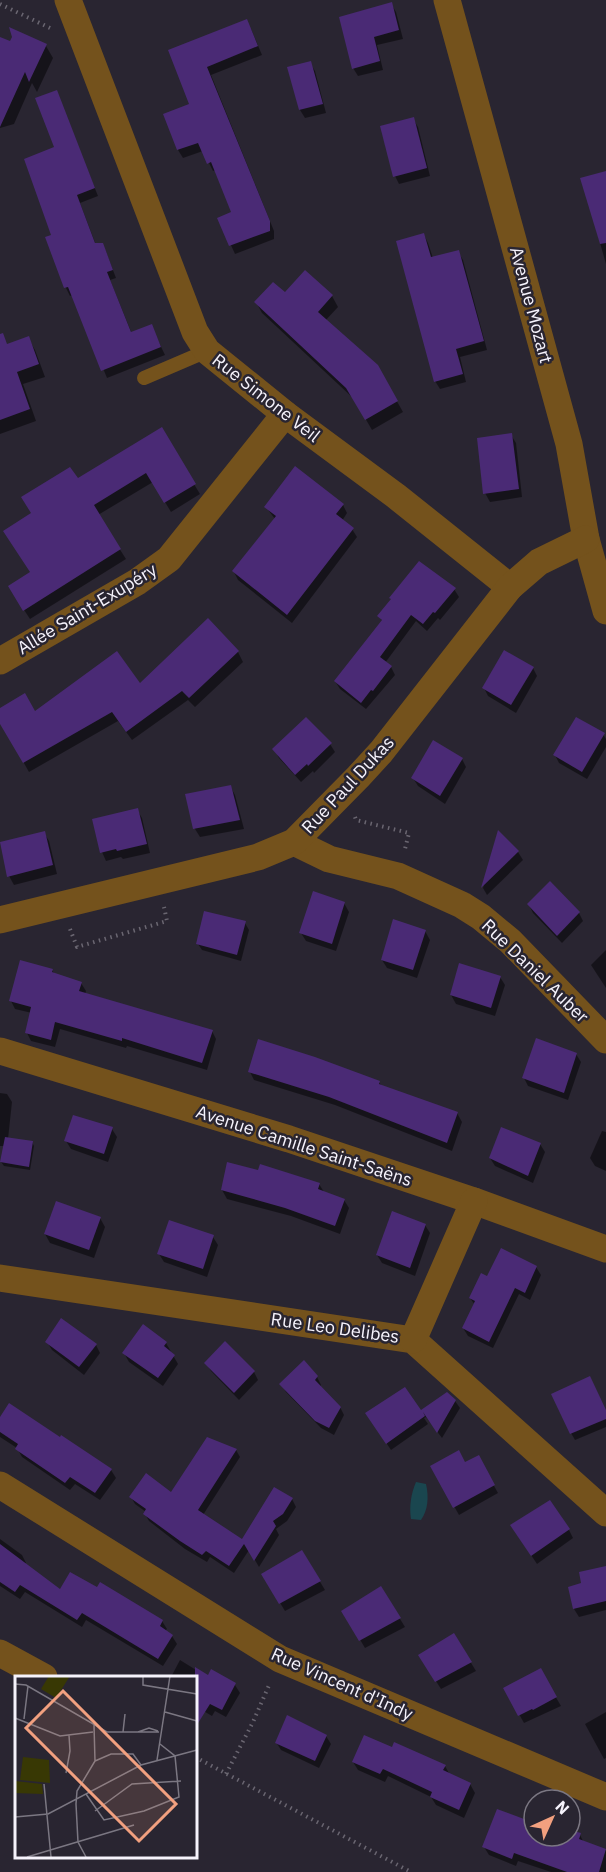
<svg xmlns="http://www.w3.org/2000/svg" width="606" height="1872" font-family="'IBM Plex Sans',sans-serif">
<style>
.water{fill:#1a464f}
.shadow{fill:#0007}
.building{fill:#4a2a75}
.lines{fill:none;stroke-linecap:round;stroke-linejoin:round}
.path{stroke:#6a6671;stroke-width:4;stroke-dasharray:1.5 4.5;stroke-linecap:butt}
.lane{stroke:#74521c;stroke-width:14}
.street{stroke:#74521c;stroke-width:27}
.labels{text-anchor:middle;stroke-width:5;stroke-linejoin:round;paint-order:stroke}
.street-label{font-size:18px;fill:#f6f3fc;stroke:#292531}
.inset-road{fill:none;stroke:#7b7782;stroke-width:1.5}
.view{fill:#f2a07f;fill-opacity:0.15;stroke:#f2a07f;stroke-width:3}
.inset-edge{fill:none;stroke:#f6f3fc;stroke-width:3}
</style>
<rect width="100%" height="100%" fill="#292531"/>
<!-- water -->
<path class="water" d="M 416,1482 L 426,1484 C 429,1497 428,1510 421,1520 L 411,1519 C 409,1506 411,1494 416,1482 Z"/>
<!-- shadow -->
<g class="shadow">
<polygon points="391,4 396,12 403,39 377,45 383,70 358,76 353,68"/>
<polygon points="251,29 262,55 211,75 274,231 274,239 235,254 219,219 233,213 216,170 213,171 203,151 183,158 178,150 191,105 170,51"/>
<polygon points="0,39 11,43 46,46 53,58 37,92 32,83 14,124 0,128"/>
<polygon points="310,63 315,71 326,113 305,118 300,110 289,69"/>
<polygon points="56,92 98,196 80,203 96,245 102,244 106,252 116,278 110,280 132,334 151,326 165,355 107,378 73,295 70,296 66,288 47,238 53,236"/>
<polygon points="413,119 418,127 430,176 399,184 395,176"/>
<polygon points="606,172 606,264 582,179"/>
<polygon points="424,235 428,243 433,258 458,252 463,260 487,350 460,357 466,382 440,389 435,381"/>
<polygon points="305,273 332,296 338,307 325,321 377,366 403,412 372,430 354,399 262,313 256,302 285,294"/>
<polygon points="28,338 35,350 45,377 23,384 36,421 0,434 0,348"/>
<polygon points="161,430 200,494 171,512 153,482 98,515 126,559 30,619 15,596 32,572 33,513"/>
<polygon points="511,435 516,443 522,497 490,502 485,493"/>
<polygon points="343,505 347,513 342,521 352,529 357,537 292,623 238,580 234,572 275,519 266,507"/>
<polygon points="454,589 459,597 440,620 438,618 427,631 416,621 385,663 391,667 395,675 366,709 340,689 335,681 383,622 379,616"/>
<polygon points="208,621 238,652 243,662 195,707 188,700 132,740 118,721 29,772 0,721 0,710 35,713 140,685"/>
<polygon points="533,668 537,676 516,713 488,696 484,688"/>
<polygon points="603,734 606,739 606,747 587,779 559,763 555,755"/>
<polygon points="330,744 335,752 314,773 313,771 301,782 279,758 274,749"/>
<polygon points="462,759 466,767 445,804 418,786 413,778"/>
<polygon points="230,786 235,795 244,829 200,837 195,829 187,796"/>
<polygon points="137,810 142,818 150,853 123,859 121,857 106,861 102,852"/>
<polygon points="44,833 49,841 57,874 14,885 9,876"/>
<polygon points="499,833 518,852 523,860 487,895 483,888"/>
<polygon points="344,903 349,912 336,951 306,941 301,933"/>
<polygon points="529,905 579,913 583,921 562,943 533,913"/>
<polygon points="245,923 249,930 241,961 202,950 198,944"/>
<polygon points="425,931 430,940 417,978 387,968 382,960"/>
<polygon points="606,950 606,988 591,965"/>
<polygon points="52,970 55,975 81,983 86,991 85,994 212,1031 216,1039 207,1070 127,1046 126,1048 60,1029 55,1047 31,1041 27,1033 32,1013 15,1009 11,1001"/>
<polygon points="500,977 505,985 495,1016 456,1004 451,995"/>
<polygon points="576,1054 581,1062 568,1100 528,1086 524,1078"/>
<polygon points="250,1072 379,1082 382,1087 457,1113 462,1122 452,1151 335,1105 254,1080"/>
<polygon points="0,1093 7,1094 12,1102 8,1139 32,1142 34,1146 30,1170 4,1166 1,1162 4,1146 0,1146"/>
<polygon points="112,1129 117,1137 108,1162 71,1149 66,1141"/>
<polygon points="602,1131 606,1132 606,1171 595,1166 590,1158"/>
<polygon points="540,1144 545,1152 533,1183 495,1166 490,1158"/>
<polygon points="319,1184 324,1192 344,1200 349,1208 340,1234 291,1216 227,1199 222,1190"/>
<polygon points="100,1218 105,1227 94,1258 50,1243 45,1234"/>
<polygon points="425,1225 430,1233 415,1276 382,1263 377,1255"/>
<polygon points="213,1237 218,1245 207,1277 164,1262 159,1254"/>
<polygon points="536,1267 541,1275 530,1300 519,1294 493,1348 468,1336 463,1328 475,1305 470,1298 488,1278"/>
<polygon points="47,1342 96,1345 100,1353 84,1375 52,1350"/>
<polygon points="166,1343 178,1364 163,1386 129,1362 124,1353"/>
<polygon points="206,1363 254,1372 258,1380 239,1400 211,1371"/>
<polygon points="317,1377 321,1385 320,1387 340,1407 344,1415 334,1435 321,1428 286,1392 281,1384"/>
<polygon points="455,1401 460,1408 442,1438 426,1417 424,1418 428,1424 391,1450 371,1420 420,1412"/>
<polygon points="606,1412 606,1427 575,1440 571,1433"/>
<polygon points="0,1420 111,1470 116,1478 100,1500 75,1484 70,1490 22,1457 17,1448 0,1437"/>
<polygon points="236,1450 240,1457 203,1515 242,1541 292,1499 296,1507 287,1521 276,1529 279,1535 259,1567 249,1550 234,1573 210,1557 207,1562 185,1549 149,1521 145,1514 146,1512 135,1504 131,1497 171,1494"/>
<polygon points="478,1457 498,1493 459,1515 432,1467 465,1464"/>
<polygon points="569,1530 573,1538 537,1564 517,1534"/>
<polygon points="0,1539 22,1555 26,1563 25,1565 61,1591 162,1621 167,1629 165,1631 172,1636 177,1644 163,1666 86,1620 82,1627 25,1592 20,1599 0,1586"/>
<polygon points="302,1552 325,1590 285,1611 263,1575"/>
<polygon points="606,1567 606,1610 579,1617 574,1609 583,1584"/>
<polygon points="381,1588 405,1627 365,1648 343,1611"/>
<polygon points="454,1635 476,1671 441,1689 420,1656"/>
<polygon points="180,1660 209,1678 212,1672 235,1685 240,1693 226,1717 215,1711 212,1716 195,1706 195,1677 171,1677"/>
<polygon points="540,1670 561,1706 524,1723 505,1689"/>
<polygon points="606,1712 606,1758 604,1759 585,1724"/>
<polygon points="326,1736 331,1744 319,1768 281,1750 276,1742"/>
<polygon points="393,1749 445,1766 450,1775 470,1784 475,1793 464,1818 436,1805 431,1797 388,1776 385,1782 358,1770 353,1762"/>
<polygon points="534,1818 534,1836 570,1836 570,1831 580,1835 584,1843 606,1850 606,1872 551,1872 518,1861 516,1866 489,1855 484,1847"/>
</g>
<!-- building -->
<g class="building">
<polygon points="392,2 399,30 374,37 380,61 352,69 339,17"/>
<polygon points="247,19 258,46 207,67 270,221 270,231 229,246 217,218 231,212 211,162 207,164 198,143 177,150 163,114 189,104 168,50"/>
<polygon points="9,27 47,44 29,82 25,72 0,127 0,37 10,41 12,37"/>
<polygon points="311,61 323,104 299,110 287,67"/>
<polygon points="57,90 95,188 77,195 95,243 103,243 113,270 107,272 131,332 152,324 161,347 101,371 68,287 64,288 45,237 51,235 24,159 54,147 35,98"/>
<polygon points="414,117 427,168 393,177 380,126"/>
<polygon points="606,171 606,243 600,244 580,178"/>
<polygon points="424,233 431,257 459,250 484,341 456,349 463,374 434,382 396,241"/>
<polygon points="305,270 333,295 318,312 378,365 398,401 365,420 346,388 254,302 273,282 285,292"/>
<polygon points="3,333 7,344 29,336 39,364 17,372 30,409 0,420 0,334"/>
<polygon points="162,427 196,484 164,503 146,473 94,505 121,549 23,611 8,586 30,572 3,531 31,513 21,497 70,467 78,478"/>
<polygon points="512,433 519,489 483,494 477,438"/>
<polygon points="295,466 344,504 336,514 354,528 287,615 232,571 276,516 264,507"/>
<polygon points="419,561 456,588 435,613 433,612 423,624 411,615 380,657 392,666 373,691 371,690 361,703 334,681 382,620 377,616 391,599 389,598"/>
<polygon points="208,618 239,651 189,698 182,691 126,732 112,712 23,763 0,724 0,708 25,693 35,711 117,651 140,683"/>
<polygon points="504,650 534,667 511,705 482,688"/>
<polygon points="306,717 332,743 308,766 307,764 295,775 272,749"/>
<polygon points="576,717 605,733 582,772 553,755"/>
<polygon points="433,740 463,758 440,796 411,778"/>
<polygon points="231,785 240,820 193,829 185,794"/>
<polygon points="138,808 147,844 117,851 116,849 100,853 92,819"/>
<polygon points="498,830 519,851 481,888"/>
<polygon points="45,831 53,865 7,877 0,842"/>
<polygon points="550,881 580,912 557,936 527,904"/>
<polygon points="313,891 345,902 332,944 299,933"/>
<polygon points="204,911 246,921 237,955 196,944"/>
<polygon points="393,919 426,930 413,970 381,960"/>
<polygon points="20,960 53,969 52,972 82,982 79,991 213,1030 202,1063 122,1038 122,1041 55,1022 51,1040 25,1033 31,1007 9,1001"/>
<polygon points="459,963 501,976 491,1008 450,995"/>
<polygon points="536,1038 577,1053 564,1093 522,1078"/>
<polygon points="258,1039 315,1057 380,1081 379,1084 458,1112 447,1143 329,1097 248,1072"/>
<polygon points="73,1115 113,1127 104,1154 64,1141"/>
<polygon points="501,1127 541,1143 528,1176 489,1158"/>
<polygon points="5,1137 33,1141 29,1167 0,1162"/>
<polygon points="227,1162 258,1170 260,1164 320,1183 318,1189 345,1199 335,1226 285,1208 221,1190"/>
<polygon points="56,1201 101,1217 89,1250 44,1234"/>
<polygon points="392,1211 426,1224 410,1268 376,1255"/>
<polygon points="169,1220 214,1235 203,1269 157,1254"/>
<polygon points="501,1248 537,1266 525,1293 515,1288 489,1342 462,1328 475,1301 469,1298 481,1273 487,1276"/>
<polygon points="61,1318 97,1344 79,1367 45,1342"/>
<polygon points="143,1324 167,1342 164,1346 175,1355 158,1378 122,1353"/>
<polygon points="225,1341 255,1371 234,1393 204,1363"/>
<polygon points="304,1360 318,1376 315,1380 341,1407 329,1428 315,1421 279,1384"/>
<polygon points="590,1376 606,1410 606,1419 570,1434 551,1394"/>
<polygon points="405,1387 421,1410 447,1392 456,1400 437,1433 423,1412 425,1416 386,1444 365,1413"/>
<polygon points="9,1403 60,1437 61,1435 112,1469 95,1493 70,1477 65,1483 15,1449 18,1444 0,1432 0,1417"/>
<polygon points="207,1437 237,1449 198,1510 242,1539 274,1487 293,1498 283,1514 273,1521 276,1526 254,1561 244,1544 229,1566 206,1551 202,1555 180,1541 143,1514 146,1509 129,1497 146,1473 171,1492"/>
<polygon points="459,1450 465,1462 479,1455 495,1485 453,1508 430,1466"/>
<polygon points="550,1500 570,1529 531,1556 510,1525"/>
<polygon points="0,1544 60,1589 70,1572 97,1587 100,1582 163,1620 160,1626 173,1635 158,1659 82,1613 77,1620 20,1585 15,1592 0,1582"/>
<polygon points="302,1550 321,1581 279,1604 261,1574"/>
<polygon points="606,1566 606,1601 573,1609 568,1587 581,1583 579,1572"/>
<polygon points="381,1586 401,1618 359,1641 341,1611"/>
<polygon points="454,1633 472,1662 435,1682 418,1655"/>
<polygon points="195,1667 208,1675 211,1669 236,1683 222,1710 210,1704 195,1728"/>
<polygon points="541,1668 557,1697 533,1710 532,1709 518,1716 503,1688"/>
<polygon points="287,1715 327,1735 315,1761 275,1743"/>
<polygon points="364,1735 392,1747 394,1742 446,1765 443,1770 471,1783 459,1810 430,1797 432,1792 383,1769 380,1774 352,1762"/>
<polygon points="497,1809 524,1819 526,1814 534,1817 534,1836 570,1836 570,1830 581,1833 579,1839 606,1849 599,1872 567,1872 514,1853 512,1859 482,1847"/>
</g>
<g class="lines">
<!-- path -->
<g class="path">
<polyline points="0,4 50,28"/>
<polyline points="355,817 356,820 409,833 405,849"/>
<polyline points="70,929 77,947 167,921 164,907"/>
<polyline points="195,1757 411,1872"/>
<polyline points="226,1774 253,1722 270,1683"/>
</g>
<!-- lane -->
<polyline class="lane" points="144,378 207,351"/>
<!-- street -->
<g class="street">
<polyline points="68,0 195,332 207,351 285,414 396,496 510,587"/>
<polyline points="447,0 569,444 586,539 606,611"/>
<polyline points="0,661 137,582 169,559 285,414"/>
<polyline points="294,842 329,859 398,876 462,905 481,917 510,941 606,1040"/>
<polyline points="0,920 258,857 294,842 358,777 381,752 510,587 539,562 586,539"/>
<polyline points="0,1051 289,1139 474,1201 606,1249"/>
<polyline points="0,1278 413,1340 606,1513"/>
<polyline points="413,1340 474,1201"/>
<polyline points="0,1485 280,1659 606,1797"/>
<polyline points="0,1653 44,1677"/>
</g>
</g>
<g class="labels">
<!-- street labels -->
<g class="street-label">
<text transform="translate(531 305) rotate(75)" y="6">Avenue Mozart</text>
<text transform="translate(266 398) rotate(38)" y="6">Rue Simone Veil</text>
<text transform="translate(87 609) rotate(-31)" y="6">Allée Saint-Exupéry</text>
<text transform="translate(348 785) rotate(-47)" y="6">Rue Paul Dukas</text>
<text transform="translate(535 971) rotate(44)" y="6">Rue Daniel Auber</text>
<text transform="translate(304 1146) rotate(18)" y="6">Avenue Camille Saint-Saëns</text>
<text transform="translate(335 1328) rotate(8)" y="6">Rue Leo Delibes</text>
<text transform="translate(342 1684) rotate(24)" y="6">Rue Vincent d'Indy</text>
</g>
</g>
<!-- overview -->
<g transform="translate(15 1676)">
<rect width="182" height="182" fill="#292531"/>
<path d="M 34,0 L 55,0 L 41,22 L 26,13 ZM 8,81 L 34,84 L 35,107 L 5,104 ZM 0,105 L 27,108 L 28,118 L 0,117 Z" fill="#383804"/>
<path class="inset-road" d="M 128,0 L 128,9 L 182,18M 0,8 L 11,9 L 92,56 L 144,56M 150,36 L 182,45M 0,42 L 45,60 L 78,56M 9,43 L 13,10M 108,56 L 110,38M 123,56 L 134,52 L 143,55M 142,84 L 155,0M 80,85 L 96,78 L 118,78 L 126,89M 51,97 L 55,75 L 54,59M 29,108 L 36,181M 71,118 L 89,144 L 129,135 L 164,121 L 160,80 L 145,68M 80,135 L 117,108 L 166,105M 0,141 L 33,138 L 126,89 L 182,74M 12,181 L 119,149M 71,181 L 63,166 L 61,128 L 62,115 L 80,85 L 79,49"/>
<path class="view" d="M 48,15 L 161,128 L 124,165 L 11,52 Z"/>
<rect width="182" height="182" class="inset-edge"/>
</g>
<!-- north arrow -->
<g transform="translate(552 1818) rotate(45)"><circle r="28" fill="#292531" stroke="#7b7782" stroke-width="1.5"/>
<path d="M0-4.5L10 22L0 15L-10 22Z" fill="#f2a07f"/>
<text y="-9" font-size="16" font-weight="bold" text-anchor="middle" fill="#f6f3fc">N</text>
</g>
</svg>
